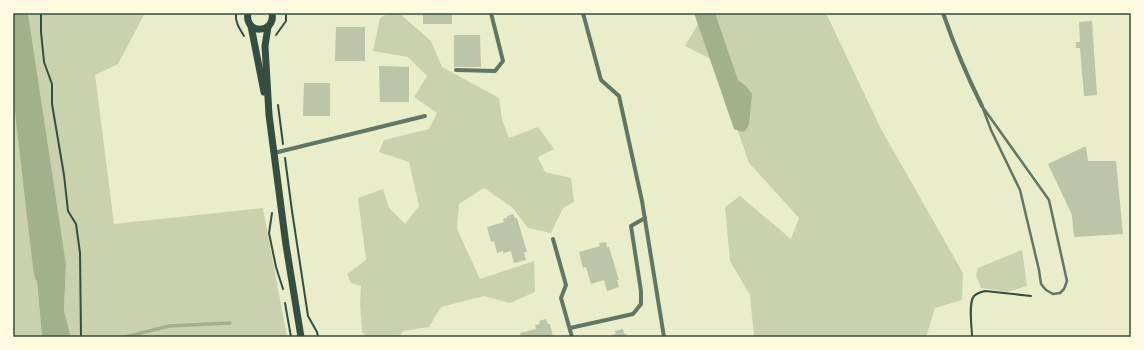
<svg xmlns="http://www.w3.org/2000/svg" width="1144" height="350" font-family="'Fira Sans',sans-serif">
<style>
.green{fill:#cad2ad}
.water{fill:#a3b18a}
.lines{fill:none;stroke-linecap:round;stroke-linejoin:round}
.stream{stroke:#a3b18a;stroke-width:3.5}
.building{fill:#bcc5a7}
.path{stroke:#344e41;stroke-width:2}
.service{stroke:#617663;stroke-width:2.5}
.minor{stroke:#617663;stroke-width:4}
.secondary{stroke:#344e41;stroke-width:7}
.neatline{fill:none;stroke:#344e41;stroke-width:1.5}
</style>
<rect width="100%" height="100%" fill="#e9edc9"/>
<!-- green -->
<g class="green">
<polygon points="28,13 145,13 118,64 95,75 114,224 263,208 287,337 71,337 64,311 66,264"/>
<polygon points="389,13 399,13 431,41 442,67 499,98 502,120 509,138 538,127 554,149 538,157 545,172 571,178 574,202 563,208 551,233 528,228 512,207 484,188 459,204 457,229 480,279 534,261 535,292 510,303 484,296 441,307 429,327 403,331 399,337 367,337 362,332 360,304 361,286 351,283 347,274 366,260 358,198 383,189 389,208 405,224 419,206 409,162 379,152 384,140 429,129 437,113 414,97 427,76 408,57 373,51 380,18"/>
<polygon points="699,13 826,13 881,129 963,273 962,300 935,308 926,337 754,337 750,295 730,261 725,207 740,196 791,239 799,218 749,163 713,60 685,46 701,19"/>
<polygon points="13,96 35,279 37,281 42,337 13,337"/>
<polygon points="1022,250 1027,286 1007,292 981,288 976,275 978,268"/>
</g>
<!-- water -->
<g class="water">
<polygon points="13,13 28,13 66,264 64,311 71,337 42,337 37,281 35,279 33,268 13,96"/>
<polygon points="694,13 715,13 738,80 746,86 752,94 749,124 747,128 744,132 740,131 734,129"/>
</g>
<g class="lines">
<!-- stream -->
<polyline class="stream" points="125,337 169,326 230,323"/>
</g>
<!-- building -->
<g class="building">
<rect x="423" y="13" width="29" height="11"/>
<polygon points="1092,21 1097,95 1084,96 1080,48 1076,48 1076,42 1080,42 1079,22"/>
<polygon points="336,27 365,27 365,61 335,61"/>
<polygon points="454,35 480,35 481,67 454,67"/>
<polygon points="379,66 409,67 409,102 380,102"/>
<polygon points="304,83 330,83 330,116 303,116"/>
<polygon points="1086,146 1088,161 1116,161 1123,234 1074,237 1072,215 1048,164"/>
<polygon points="513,214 515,218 517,218 527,252 524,252 526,260 514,263 511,251 503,253 503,251 497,253 494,241 491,242 487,227 504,222 503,219 507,218 507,216"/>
<polygon points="606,242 607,247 609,247 619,280 617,280 619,287 607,291 604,280 591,284 586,267 583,268 579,252 600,246 599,243"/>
<polygon points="546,319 548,324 550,324 553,337 521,337 520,333 536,329 535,325 540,324 539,321"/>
<polygon points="623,329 624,334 626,333 627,337 612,337 611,335 616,334 615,331"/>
</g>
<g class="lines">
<!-- path -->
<g class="path">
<polyline points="41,13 41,32 44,62 52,84 52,104 64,175 68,211 76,224 80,253 81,337"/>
<path d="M 236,13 C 235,22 239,28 244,36"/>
<polyline points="276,35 286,21 286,13"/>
<polyline points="278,105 283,144"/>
<polyline points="285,158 292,211 308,316 317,332 318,337"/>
<polyline points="272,213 269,233 276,267 283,289"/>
<polyline points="285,303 291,337"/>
<path d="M 972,337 C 972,327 968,303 974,296 C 977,293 981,292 985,291 L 1031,296"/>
</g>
<!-- service -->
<polygon class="service" points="982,106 1049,200 1067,281 1064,289 1060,293 1053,294 1046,290 1041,284 1039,270 1020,190 991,130"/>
<!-- minor -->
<g class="minor">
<polyline points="583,13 601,80 619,96 642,201 664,337"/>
<path d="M 943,13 C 954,45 967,76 982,106"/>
<polyline points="456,70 495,71 503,61 491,13"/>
<polyline points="274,153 425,116"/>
<polyline points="553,239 566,285 561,298 572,337"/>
<polyline points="570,328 633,314 641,304 641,291 631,226 645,218"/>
</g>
<!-- secondary -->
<g class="secondary">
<path d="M 248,13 C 244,35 276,34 272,13"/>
<polyline points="251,26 264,92"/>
<polyline points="268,27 265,46 269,115 286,245 301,337"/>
</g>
</g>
<!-- border -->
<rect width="1144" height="350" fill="none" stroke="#fefae0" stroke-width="28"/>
<rect x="14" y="14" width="1116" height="322" class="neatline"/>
</svg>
